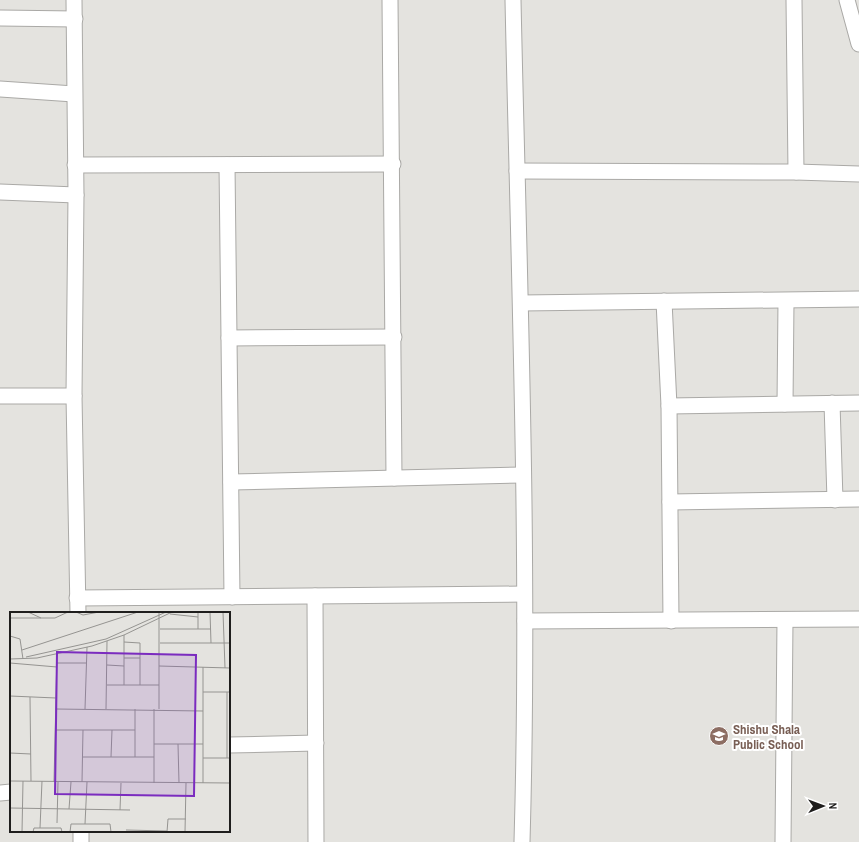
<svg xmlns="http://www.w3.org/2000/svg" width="859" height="842" font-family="'Archivo Narrow',sans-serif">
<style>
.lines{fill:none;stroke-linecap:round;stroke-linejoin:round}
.minor-casing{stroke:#aaa9a6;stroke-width:17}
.minor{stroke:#fff;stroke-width:15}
.labels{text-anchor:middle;stroke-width:4;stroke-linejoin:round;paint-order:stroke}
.education-label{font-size:13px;font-weight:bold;fill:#785e54;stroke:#fff;text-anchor:start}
.inset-road{fill:none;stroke:#959491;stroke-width:1}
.view{fill:#7b2cbf;fill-opacity:0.15;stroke:#7b2cbf;stroke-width:2}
.inset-edge{fill:none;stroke:#1f1e1d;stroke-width:2}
</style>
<rect width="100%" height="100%" fill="#e4e3df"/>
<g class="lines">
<!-- minor casing -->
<g class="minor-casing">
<g id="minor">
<polyline points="74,0 76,195 74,396 78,613"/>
<polyline points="390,0 394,478"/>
<path d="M 513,0 C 519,281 530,561 522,842"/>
<polyline points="794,0 796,172"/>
<polyline points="847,0 859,44"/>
<polyline points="0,18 75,19"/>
<polyline points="0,89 74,94"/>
<polyline points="75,165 393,164"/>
<polyline points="227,165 232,597"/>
<polyline points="517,171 796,172 859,174"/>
<polyline points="0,192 76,195"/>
<polyline points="664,301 669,406 671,621"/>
<polyline points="521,303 859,299"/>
<polyline points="229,338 394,337"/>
<polyline points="0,396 74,396"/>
<polyline points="832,403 835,500"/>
<polyline points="785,404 786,301"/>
<polyline points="669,406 859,403"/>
<polyline points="231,482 523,475"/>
<polyline points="670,502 859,499"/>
<polyline points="315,596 316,842"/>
<polyline points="77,598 524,594"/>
<polyline points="525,621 859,619"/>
<polyline points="229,745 316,743"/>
<polyline points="0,793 11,792"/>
<polyline points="81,831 81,842"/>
<polyline points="783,842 785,620"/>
</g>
</g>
<!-- minor -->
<use href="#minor" class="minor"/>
</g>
<!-- icons -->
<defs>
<g id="school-disc" transform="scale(1)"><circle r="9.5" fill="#8d6e63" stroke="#fff"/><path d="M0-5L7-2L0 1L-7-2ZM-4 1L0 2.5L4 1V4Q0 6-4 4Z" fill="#fff"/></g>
</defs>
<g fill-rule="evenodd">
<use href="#school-disc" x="719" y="736"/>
</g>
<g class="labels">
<!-- education labels -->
<g class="education-label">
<text x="733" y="734">Shishu Shala<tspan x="733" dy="15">Public School</tspan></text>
</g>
</g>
<!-- overview -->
<g transform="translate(10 612)">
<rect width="220" height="220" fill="#e4e3df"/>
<path class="inset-road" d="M 18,0 L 31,6M 66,0 L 73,3 L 89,0M 188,0 L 188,17M 200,0 L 201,31M 213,0 L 215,56M 160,2 L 188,5M 0,6 L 45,6 L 58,0M 150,17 L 201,17M 0,24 L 10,27 L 13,47M 114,30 L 130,31 L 130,73M 150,31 L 220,31M 12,38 L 128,0M 16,45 L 96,27 L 156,0M 114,46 L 130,46M 0,47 L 27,46 L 82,34 L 114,23 L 162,0M 0,51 L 47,55M 47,51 L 76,51M 97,53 L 114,54M 149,54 L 220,56M 97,73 L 149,73M 114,73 L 114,23M 193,80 L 220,80M 217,80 L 217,146M 0,84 L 46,86M 20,85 L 21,169M 46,97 L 193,99M 75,97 L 77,35M 96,97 L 97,29M 125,97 L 125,145M 149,97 L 149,0M 45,118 L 125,118M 144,132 L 193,132M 168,132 L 169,171M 0,141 L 21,142M 73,145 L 144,145M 101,145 L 102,118M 193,146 L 220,146M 0,169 L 220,171M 44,170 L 47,41M 72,170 L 73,118M 144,171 L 144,97M 193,171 L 193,55M 0,196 L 120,198M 59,197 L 61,170M 110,198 L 111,171M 47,211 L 48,170M 75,212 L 77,170M 30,216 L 32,169M 116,218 L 157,219M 12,220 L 13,169M 23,220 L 24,216 L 51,216 L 52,220M 60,220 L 61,212 L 100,212 L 101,220M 157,220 L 158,207 L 176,207M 175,220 L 176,171"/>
<path class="view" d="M 47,40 L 186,43 L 184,184 L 45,182 Z"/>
<rect width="220" height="220" class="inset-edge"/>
</g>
<!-- north arrow -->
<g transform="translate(823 806) rotate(89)" stroke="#ffffff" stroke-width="3" paint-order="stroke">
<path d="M0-3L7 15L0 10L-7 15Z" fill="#1f1e1d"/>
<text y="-6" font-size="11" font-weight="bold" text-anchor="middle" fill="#1f1e1d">N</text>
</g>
</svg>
